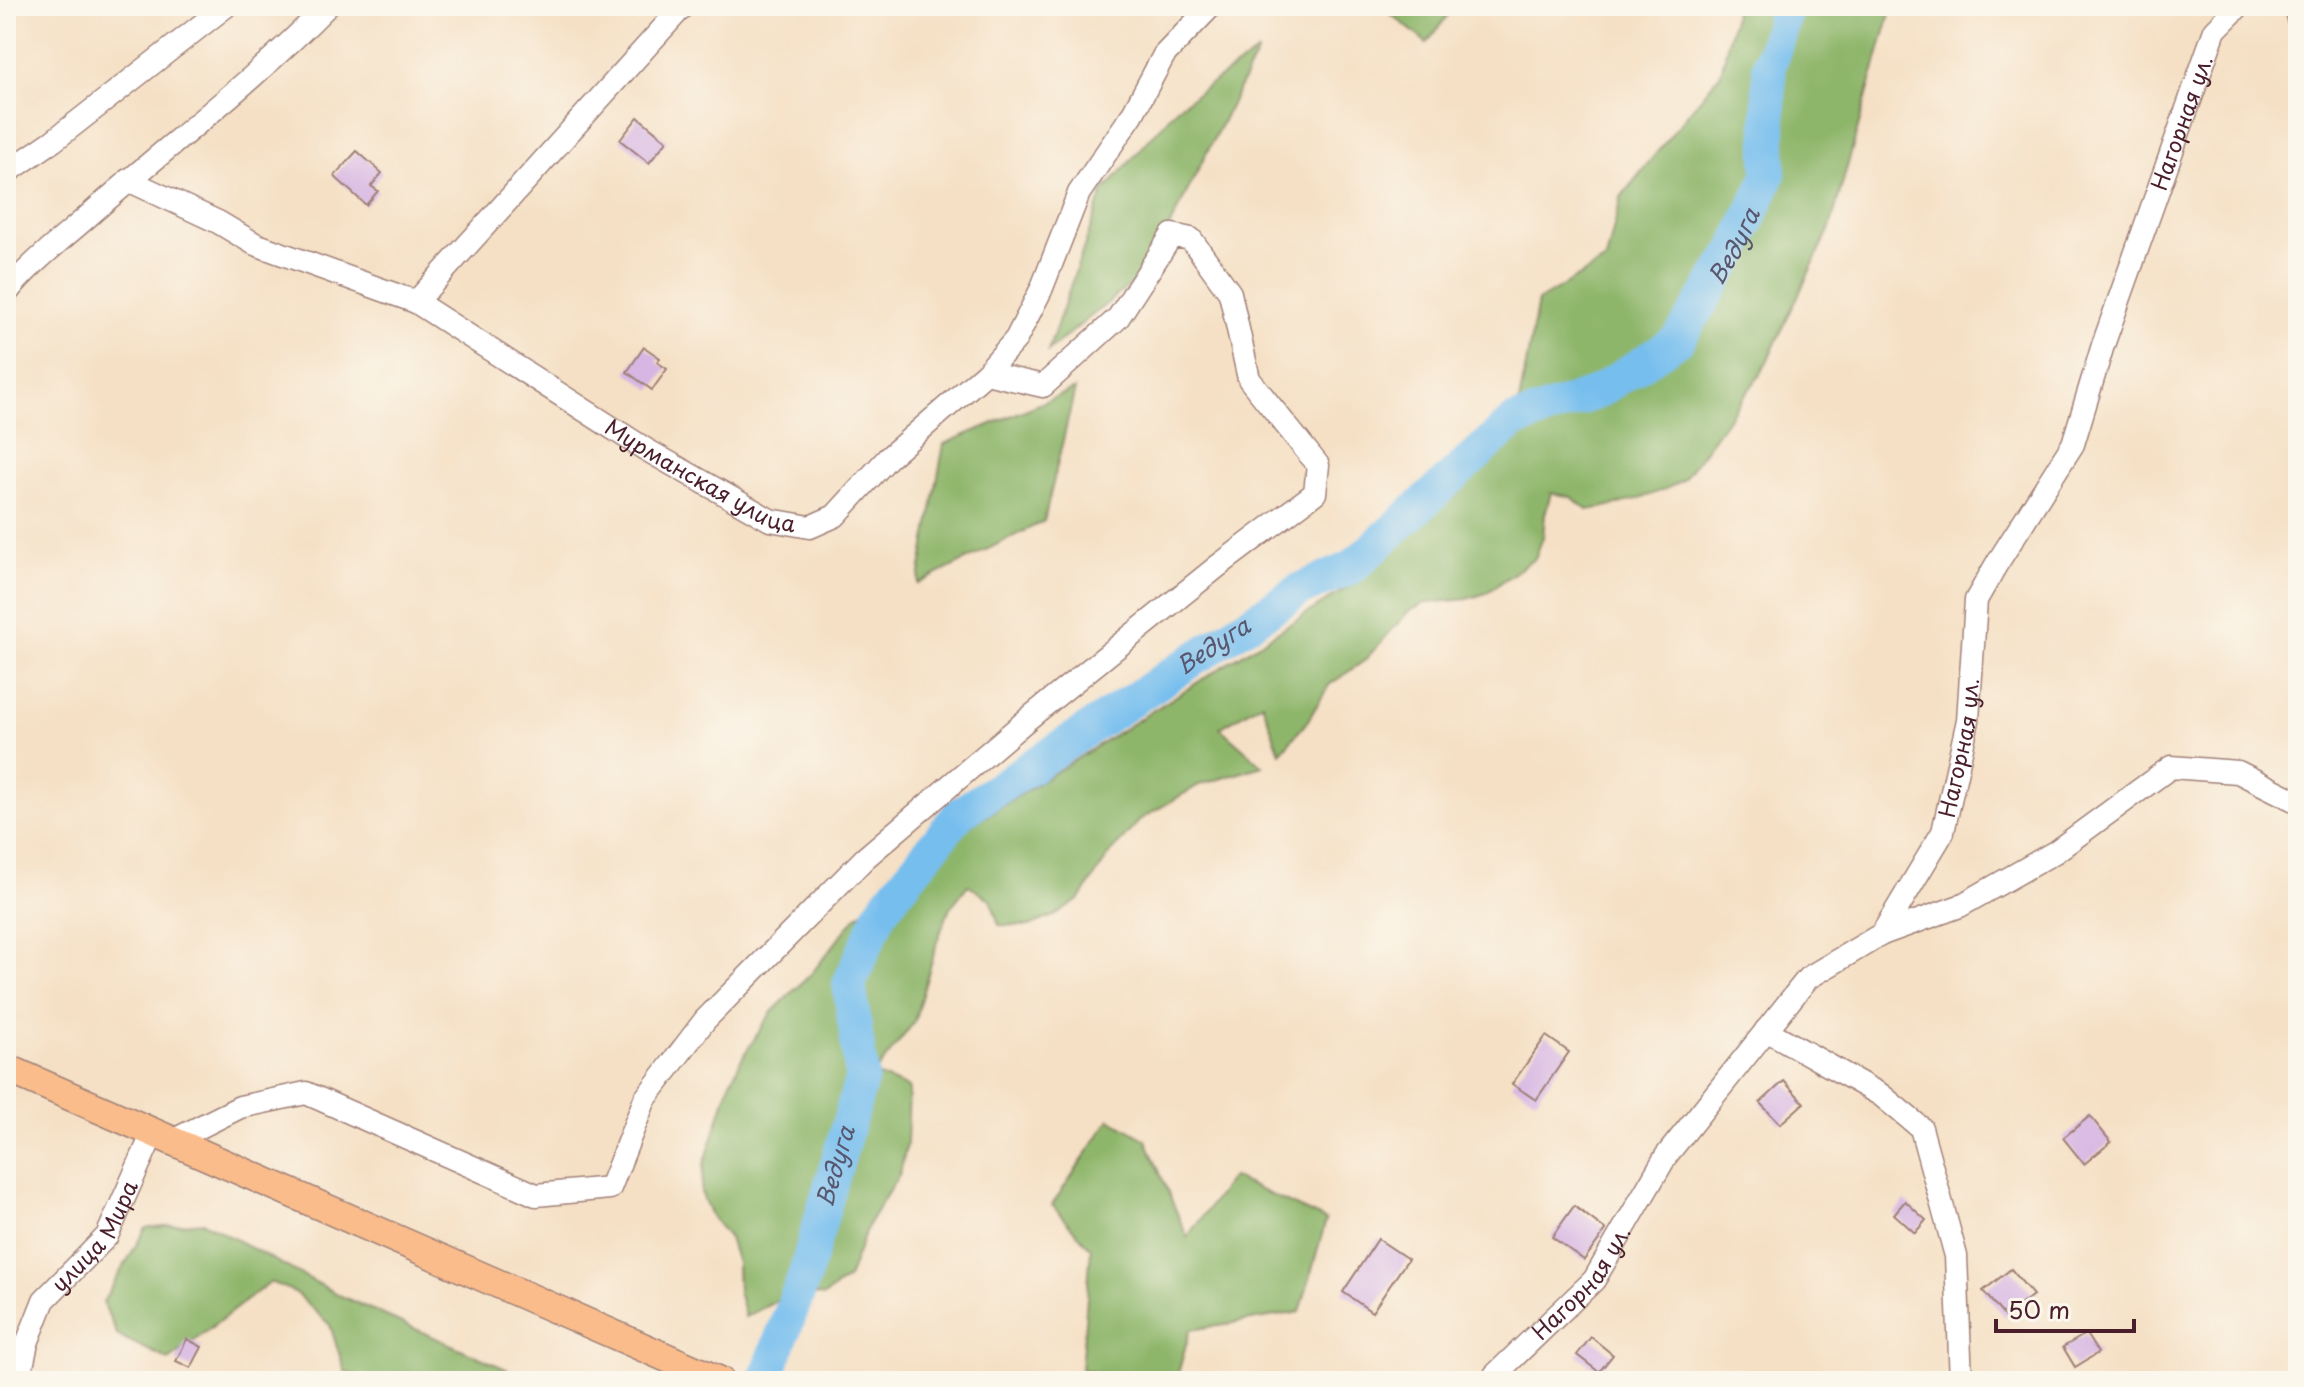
<svg xmlns="http://www.w3.org/2000/svg" width="2304" height="1387" font-family="'Playpen Sans',sans-serif">
<style>
.forest{fill:#8eb66b;stroke:#6c6a4b;stroke-width:2}
.lines{fill:none;stroke-linecap:round;stroke-linejoin:round}
.river{stroke:#76beee;stroke-width:34}
.building{fill:#d7b6e3}
.minor-casing{stroke:#a08078;stroke-width:25}
.major-casing{stroke:#a08078;stroke-width:31}
.minor{stroke:#fff;stroke-width:22}
.major{stroke:#fabc8b;stroke-width:28}
.labels{text-anchor:middle;stroke-width:6;stroke-linejoin:round;paint-order:stroke}
.street-label{font-size:22px;fill:#4a1f2b;stroke:#fbf7ec}
.water-label{font-size:24px;font-style:italic;fill:#59576f;stroke:#fbf7ec}
</style>
<rect width="100%" height="100%" fill="#fbf7ec"/>
<filter id="ink" filterUnits="userSpaceOnUse"><feTurbulence type="fractalNoise" baseFrequency=".0125" numOctaves="2"/><feDisplacementMap in="SourceGraphic" scale="16" xChannelSelector="R" yChannelSelector="G"/><feConvolveMatrix kernelMatrix="1 2 1 2 8 2 1 2 1" color-interpolation-filters="sRGB"/></filter>
<filter id="wash" filterUnits="userSpaceOnUse"><feTurbulence type="fractalNoise" baseFrequency=".006" numOctaves="4" result="noise"/><feDisplacementMap in="SourceGraphic" scale="32" xChannelSelector="R" yChannelSelector="G"/><feGaussianBlur stdDeviation="1.8" result="paint"/><feColorMatrix in="noise" values="0 0 0 0 0 0 0 0 0 0 0 0 0 0 0 0 0 1.4 0 .05"/><feComposite in="paint" operator="in"/></filter>
<g filter="url(#wash)">
<rect width="100%" height="100%" fill="#f5e0c5"/>
<!-- forest -->
<g class="forest">
<polygon points="1381,6 1455,6 1427,43"/>
<path d="M 1736,6 L 1892,6 L 1830,228 L 1762,372 L 1683,480 C 1654,497 1620,505 1587,510 L 1572,497 L 1551,493 L 1545,514 L 1543,537 L 1535,558 L 1486,593 L 1467,599 L 1425,603 L 1407,613 L 1364,661 L 1329,685 L 1307,722 L 1280,753 L 1262,703 L 1220,728 L 1263,766 L 1199,785 L 1141,819 L 1110,853 L 1080,899 L 1056,915 L 1029,926 L 999,925 L 991,900 L 968,885 L 950,908 L 939,936 L 914,1022 L 874,1074 L 909,1088 L 907,1143 L 900,1173 L 869,1223 L 848,1278 L 824,1296 L 796,1291 L 745,1317 L 738,1291 L 737,1263 L 729,1238 L 711,1216 L 701,1192 L 704,1165 L 729,1086 L 742,1058 L 772,1012 L 812,973 L 854,919 L 964,830 L 1358,581 L 1512,440 L 1538,301 L 1606,260 L 1621,197 L 1721,73 Z"/>
<polygon points="1258,51 1147,271 1048,351 1103,192 1178,107"/>
<polygon points="1075,389 1044,521 918,584 944,444"/>
<polygon points="1110,1119 1146,1140 1187,1237 1232,1177 1326,1220 1300,1312 1190,1330 1176,1381 1136,1381 1081,1369 1091,1249 1052,1205"/>
<polygon points="203,1222 343,1297 515,1373 542,1381 373,1381 345,1372 330,1325 295,1292 270,1282 169,1360 117,1335 103,1302 146,1228"/>
</g>
<g class="lines">
<!-- river -->
<path class="river" id="s1" d="M 765,1381 L 804,1277 L 862,1077 L 849,984 L 881,911 L 959,814 L 1301,589 L 1351,568 L 1513,422 L 1596,393 L 1678,340 L 1735,250 L 1769,175 L 1769,67 L 1787,6"/>
</g>
<g id="blocks">
<!-- building -->
<g class="building">
<polygon points="638,117 667,141 649,163 620,140"/>
<polygon points="357,151 382,173 371,186 378,191 366,205 334,176"/>
<polygon points="644,347 660,358 657,362 667,369 652,390 627,372"/>
<polygon points="1546,1036 1569,1052 1536,1100 1512,1084"/>
<polygon points="1784,1081 1804,1103 1780,1124 1760,1103"/>
<polygon points="2090,1116 2111,1142 2084,1164 2063,1138"/>
<polygon points="1905,1201 1926,1220 1915,1233 1894,1214"/>
<polygon points="1574,1206 1606,1230 1584,1260 1552,1237"/>
<polygon points="1378,1239 1408,1259 1372,1312 1343,1292"/>
<polygon points="2011,1269 2033,1295 2005,1317 1983,1291"/>
<polygon points="2086,1334 2098,1353 2075,1367 2063,1347"/>
<polygon points="1591,1337 1613,1355 1599,1372 1577,1355"/>
<polygon points="187,1339 202,1347 191,1368 176,1361"/>
</g>
</g>
</g>
<g filter="url(#ink)">
<use href="#blocks" fill-opacity="0" stroke="#a08078" stroke-width="2"/>
<g class="lines">
<!-- minor casing -->
<g class="minor-casing">
<g id="minor">
<polyline points="2295,6 2298,19"/>
<polyline points="6,173 53,141 226,6"/>
<path id="s2" d="M 128,180 L 218,222 L 255,244 L 416,302 L 645,449 L 770,520 L 810,527 L 835,516 L 888,458 L 986,373 L 1016,339 L 1041,290 L 1079,193 L 1132,115 L 1164,55 L 1211,6"/>
<path d="M 6,294 C 24,269 62,239 86,218 C 166,147 252,83 327,6"/>
<polyline points="416,302 683,6"/>
<polyline points="1882,934 1960,906 2055,852 2171,767 2238,772 2298,802"/>
<polyline points="1766,1030 1881,1095 1921,1128 1956,1256 1961,1381"/>
<polyline points="172,1141 240,1107 306,1093 536,1195 610,1188 645,1099 705,1020 865,858 1029,718 1218,566 1315,493 1318,465 1249,379 1230,293 1191,239 1172,235 1118,318 1043,386 986,373"/>
<path id="s3" d="M 19,1381 L 27,1343 L 44,1300 L 107,1236 L 153,1133"/>
<path id="s4" d="M 1492,1381 L 1495,1375 L 1594,1280 L 1666,1156 L 1808,978 L 1882,934 L 1943,832 L 1968,720 L 1976,600 L 1996,565 L 2073,444 L 2103,345 L 2215,30 L 2239,6"/>
</g>
</g>
<!-- major casing -->
<g class="major-casing">
<polyline id="major" points="6,1068 720,1381"/>
</g>
<!-- minor -->
<use href="#minor" class="minor"/>
<!-- major -->
<use href="#major" class="major"/>
</g>
</g>
<g class="labels">
<!-- street labels -->
<g class="street-label">
<text dy="8" stroke="none"><textPath href="#s4" startOffset="1478">Нагорная ул.</textPath></text>
<text dy="8" stroke="none"><textPath href="#s2" startOffset="648">Мурманская улица</textPath></text>
<text dy="8" stroke="none"><textPath href="#s4" startOffset="806">Нагорная ул.</textPath></text>
<text dy="8" stroke="none"><textPath href="#s3" startOffset="168">улица Мира</textPath></text>
<text dy="8" stroke="none"><textPath href="#s4" startOffset="134">Нагорная ул.</textPath></text>
</g>
<!-- water labels -->
<g class="water-label">
<text dy="8" stroke="none"><textPath href="#s1" startOffset="1594">Ведуга</textPath></text>
<text dy="8" stroke="none"><textPath href="#s1" startOffset="922">Ведуга</textPath></text>
<text dy="8" stroke="none"><textPath href="#s1" startOffset="226">Ведуга</textPath></text>
</g>
</g>
<!-- margin -->
<rect width="2304" height="1387" fill="none" stroke="#fbf7ec" stroke-width="32"/>
<!-- scale -->
<path d="M1996 1319v12h138v-12" fill="none" stroke="#4a1f2b" stroke-width="4"/>
<text x="2008" y="1319" font-size="24" fill="#4a1f2b" stroke="#fbf7ec" stroke-width="6" paint-order="stroke">50 m</text>
</svg>
